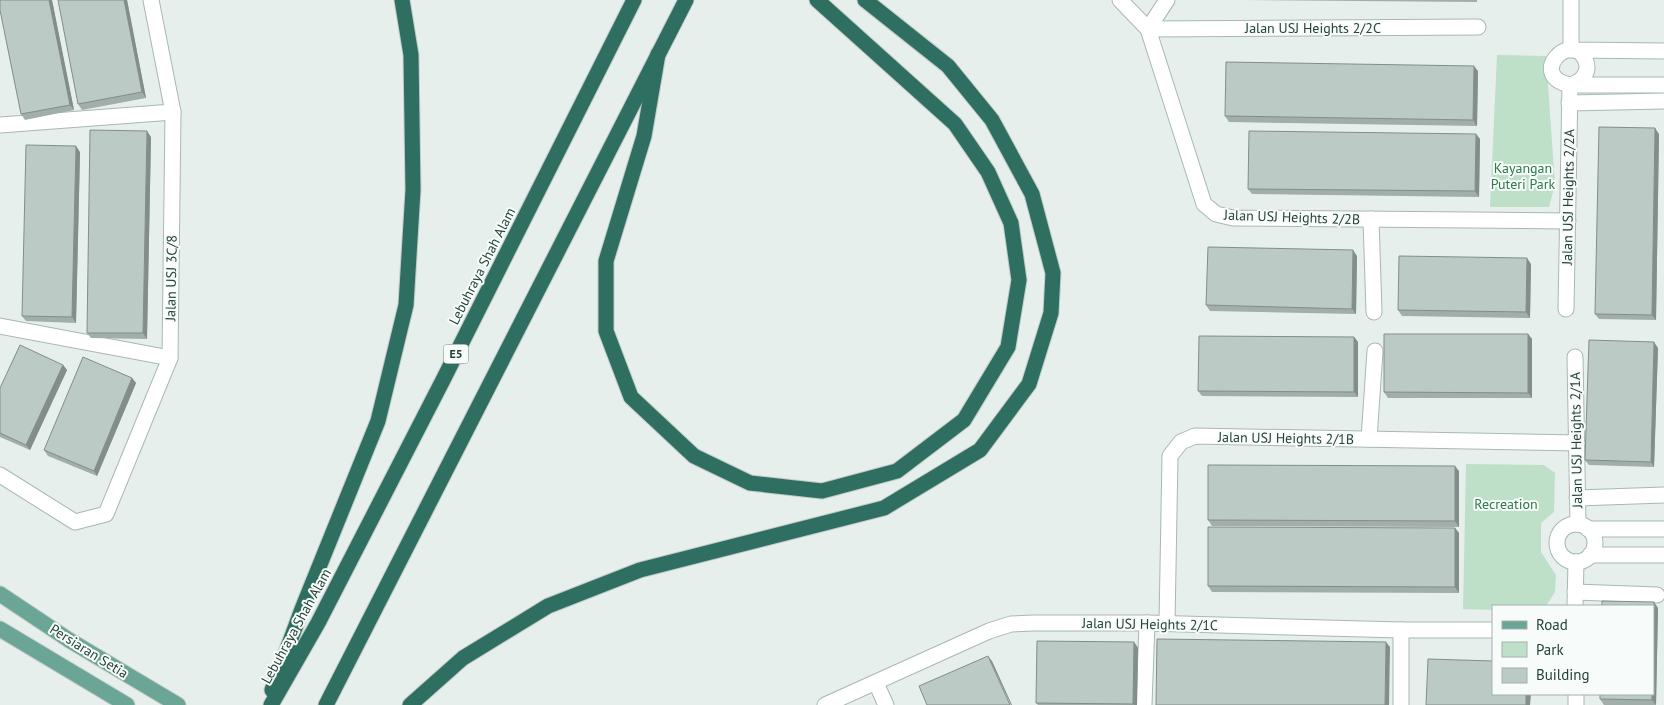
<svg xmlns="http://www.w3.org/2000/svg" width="1664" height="705" font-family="'PT Sans',sans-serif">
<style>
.green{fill:#bfe0c8}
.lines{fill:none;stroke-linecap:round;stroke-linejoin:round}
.minor-casing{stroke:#a8b8b2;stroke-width:17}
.major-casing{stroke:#c2cac8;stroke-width:17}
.highway-casing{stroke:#c2cac8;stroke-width:17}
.minor{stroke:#fff;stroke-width:15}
.major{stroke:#6aa596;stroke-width:15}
.highway{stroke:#2f6f62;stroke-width:15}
.wall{fill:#a1aea9}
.shaded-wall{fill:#838d89}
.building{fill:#bbcac4;stroke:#838d89}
.labels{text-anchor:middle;stroke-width:4;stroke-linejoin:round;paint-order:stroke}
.shield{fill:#f7fbf9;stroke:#637a73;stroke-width:1}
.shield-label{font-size:12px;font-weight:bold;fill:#24423a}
.street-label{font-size:14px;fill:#24423a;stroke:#f7fbf9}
.park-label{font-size:14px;fill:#2d7a4b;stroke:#f7fbf9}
</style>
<rect width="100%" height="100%" fill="#e6efeb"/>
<!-- green -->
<g class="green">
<polygon points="1497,55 1546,56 1555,185 1549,207 1490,207"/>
<polygon points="1466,464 1544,465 1555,473 1554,512 1541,523 1541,552 1556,575 1555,592 1546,606 1493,606 1493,610 1463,609"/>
</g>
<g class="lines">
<!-- minor casing -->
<g class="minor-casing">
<g id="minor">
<polyline points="1120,0 1148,29 1204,204 1216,214 1233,218 1568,221"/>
<polyline points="1571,0 1571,50 1664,51"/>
<polyline points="1148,29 1478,27"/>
<polyline points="1148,29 1167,0"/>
<path d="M 1570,85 C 1582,82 1591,72 1585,59 C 1570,30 1527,76 1570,85 L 1664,85"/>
<polyline points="1569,103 1664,101"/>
<polyline points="0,125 173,112"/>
<polyline points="1371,219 1374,312"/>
<polyline points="1566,309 1570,85"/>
<polyline points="0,326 170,358"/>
<polyline points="1575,357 1578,524"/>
<polyline points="1369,439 1375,351"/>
<polyline points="0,475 75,522 106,514 170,358 173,112 151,0"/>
<polyline points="1577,498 1664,495"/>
<circle cx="1576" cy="543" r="19"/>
<polyline points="1588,529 1664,529"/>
<polyline points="1590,555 1664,555"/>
<polyline points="1575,592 1657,595"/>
<polyline points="1575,606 1576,562"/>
<polyline points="1167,623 1170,456 1181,442 1195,436 1577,443"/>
<polyline points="876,683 886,705"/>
<polyline points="1576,694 1576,705"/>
<polyline points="825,705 989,631 1011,624 1034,623 1147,623 1401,630 1493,630"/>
<polyline points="1144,705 1147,623"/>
<polyline points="1401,705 1401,630"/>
</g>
</g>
<!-- major casing -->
<g class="major-casing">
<g id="major">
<polyline points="0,594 69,640 178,705"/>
<polyline points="0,629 127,705"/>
</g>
</g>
<!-- highway casing -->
<g class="highway-casing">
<g id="highway">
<polyline points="658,54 644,136 606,261 606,331 631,397 694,456 750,483 822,491 897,471 964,420 1008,347 1019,280 1011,223 988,172 955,124 817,0"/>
<polyline points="272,690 302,609 378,421 406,305 413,190 411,55 402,0"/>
<polyline points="271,705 318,623 443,380 634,0"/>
<polyline points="326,705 686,0"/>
<polyline points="410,705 463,658 548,606 640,570 884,508 980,450 1029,384 1051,313 1053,273 1032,194 992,120 948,66 865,0"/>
</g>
</g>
<!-- minor -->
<use href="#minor" class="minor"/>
<!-- major -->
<use href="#major" class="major"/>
<!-- highway -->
<use href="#highway" class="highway"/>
</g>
<!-- wall -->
<g class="wall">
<polygon points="0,0 52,0 74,110 25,120 21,114"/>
<polygon points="127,0 146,98 82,110 78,104"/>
<polygon points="1246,0 1477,0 1477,2"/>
<polygon points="1478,71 1477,126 1229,122 1225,116"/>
<polygon points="1476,134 1480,139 1479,197 1252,194 1248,189"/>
<polygon points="1659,134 1656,320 1599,319 1595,314"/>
<polygon points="151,137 147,339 91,338 87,333"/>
<polygon points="80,152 76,323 26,321 22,316"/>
<polygon points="1357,256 1356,314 1210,311 1206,305"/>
<polygon points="1531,264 1530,318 1402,316 1398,310"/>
<polygon points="1528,334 1532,339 1532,398 1388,398 1384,392"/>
<polygon points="1354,337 1358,342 1358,397 1202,396 1198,391"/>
<polygon points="1658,348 1654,467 1589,465 1585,460"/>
<polygon points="63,365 67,370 30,450 0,437 0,388"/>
<polygon points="132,378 136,383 97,476 48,456 44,450"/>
<polygon points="1459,471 1459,527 1212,526 1208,520"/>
<polygon points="1455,528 1459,533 1459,593 1212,592 1208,586"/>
<polygon points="1658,608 1656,705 1604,705 1600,699"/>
<polygon points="1134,642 1138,648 1137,705 1038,705 1036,703"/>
</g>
<!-- shaded-wall -->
<g class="shaded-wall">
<polygon points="49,0 52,0 74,110 70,105"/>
<polygon points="124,0 127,0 146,98 142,92"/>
<polygon points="1474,66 1478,71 1477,126 1473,120"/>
<polygon points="1655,128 1659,134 1656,320 1652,315"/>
<polygon points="147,131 151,137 147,339 143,333"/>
<polygon points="1476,134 1480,139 1479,197 1475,191"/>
<polygon points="76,146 80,152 76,323 72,317"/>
<polygon points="1353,250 1357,256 1356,314 1352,309"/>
<polygon points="1527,258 1531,264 1530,318 1526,312"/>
<polygon points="1528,334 1532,339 1532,398 1528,393"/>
<polygon points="1354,337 1358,342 1358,397 1354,392"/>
<polygon points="1654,342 1658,348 1654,467 1651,462"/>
<polygon points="63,365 67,370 30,450 26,445"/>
<polygon points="132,378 136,383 97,476 94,471"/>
<polygon points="1455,466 1459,471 1459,527 1455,521"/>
<polygon points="1455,528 1459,533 1459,593 1455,587"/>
<polygon points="1654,602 1658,608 1656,705 1652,700"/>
<polygon points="1134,642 1138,648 1137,705 1134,705 1133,704"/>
<polygon points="1386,642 1390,647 1389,705 1385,705"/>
<polygon points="988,656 992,661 1012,705 1011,705"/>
<polygon points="1526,694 1531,694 1530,705 1526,705"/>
</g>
<!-- building -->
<g class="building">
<polygon points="0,0 49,0 70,105 21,114 0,10"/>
<polygon points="58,0 124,0 142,92 78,104"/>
<polygon points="1226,62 1474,66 1473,120 1225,116"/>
<polygon points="1599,127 1655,128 1652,315 1595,314"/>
<polygon points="90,130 147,131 143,333 87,333"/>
<polygon points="1249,131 1476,134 1475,191 1248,189"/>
<polygon points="26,145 76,146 72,317 22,316"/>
<polygon points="1208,247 1353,250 1352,309 1206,305"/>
<polygon points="1399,256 1527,258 1526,312 1398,310"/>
<polygon points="1384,334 1528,334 1528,393 1384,392"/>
<polygon points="1199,336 1354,337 1354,392 1198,391"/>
<polygon points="1589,340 1654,342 1651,462 1585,460"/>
<polygon points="20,345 63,365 26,445 0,433 0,388"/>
<polygon points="83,357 132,378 94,471 44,450"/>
<polygon points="1208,465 1455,466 1455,521 1208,520"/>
<polygon points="1208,527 1455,528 1455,587 1208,586"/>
<polygon points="1602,601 1654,602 1653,674 1653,606 1602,606"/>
<polygon points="1157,639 1386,642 1385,705 1156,705"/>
<polygon points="1037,641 1134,642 1133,704 1036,703"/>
<polygon points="988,656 1010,705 927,705 919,686"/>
<polygon points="1428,659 1493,661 1493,694 1526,694 1526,705 1426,705"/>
<polygon points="1600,694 1652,694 1652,700 1600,699"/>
</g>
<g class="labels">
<!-- shield labels -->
<rect class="shield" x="443.5" y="344.5" width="25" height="19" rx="4"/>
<g class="shield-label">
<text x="456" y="358">E5</text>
</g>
<!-- street labels -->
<g class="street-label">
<text x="1313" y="33">Jalan USJ Heights 2/2C</text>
<text transform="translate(1568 197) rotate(-89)" y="5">Jalan USJ Heights 2/2A</text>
<text transform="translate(1292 217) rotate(2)" y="5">Jalan USJ Heights 2/2B</text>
<text transform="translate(482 266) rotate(-63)" y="5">Lebuhraya Shah Alam</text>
<text transform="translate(171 278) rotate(-89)" y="5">Jalan USJ 3C/8</text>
<text transform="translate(1286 438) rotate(1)" y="5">Jalan USJ Heights 2/1B</text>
<text transform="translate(1576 440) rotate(-91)" y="5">Jalan USJ Heights 2/1A</text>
<text transform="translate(1150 624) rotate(1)" y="5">Jalan USJ Heights 2/1C</text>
<text transform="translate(296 626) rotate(-61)" y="5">Lebuhraya Shah Alam</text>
<text transform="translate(89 651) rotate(32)" y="5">Persiaran Setia</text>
</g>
<!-- park labels -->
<g class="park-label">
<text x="1523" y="173">Kayangan<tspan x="1523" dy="16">Puteri Park</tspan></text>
<text x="1506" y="509">Recreation</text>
</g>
</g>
<!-- legend -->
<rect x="1492" y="605" width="162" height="90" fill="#f7fbf9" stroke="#a3b1ad"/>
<rect x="1502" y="621" width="25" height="8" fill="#6aa596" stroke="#a3b1ad"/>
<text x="1536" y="630" font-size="15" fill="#24423a">Road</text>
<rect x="1502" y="642" width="25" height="15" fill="#bfe0c8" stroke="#a3b1ad"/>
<text x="1536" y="655" font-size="15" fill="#24423a">Park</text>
<rect x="1502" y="668" width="25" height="15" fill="#bbcac4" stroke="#a3b1ad"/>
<text x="1536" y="680" font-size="15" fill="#24423a">Building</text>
</svg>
